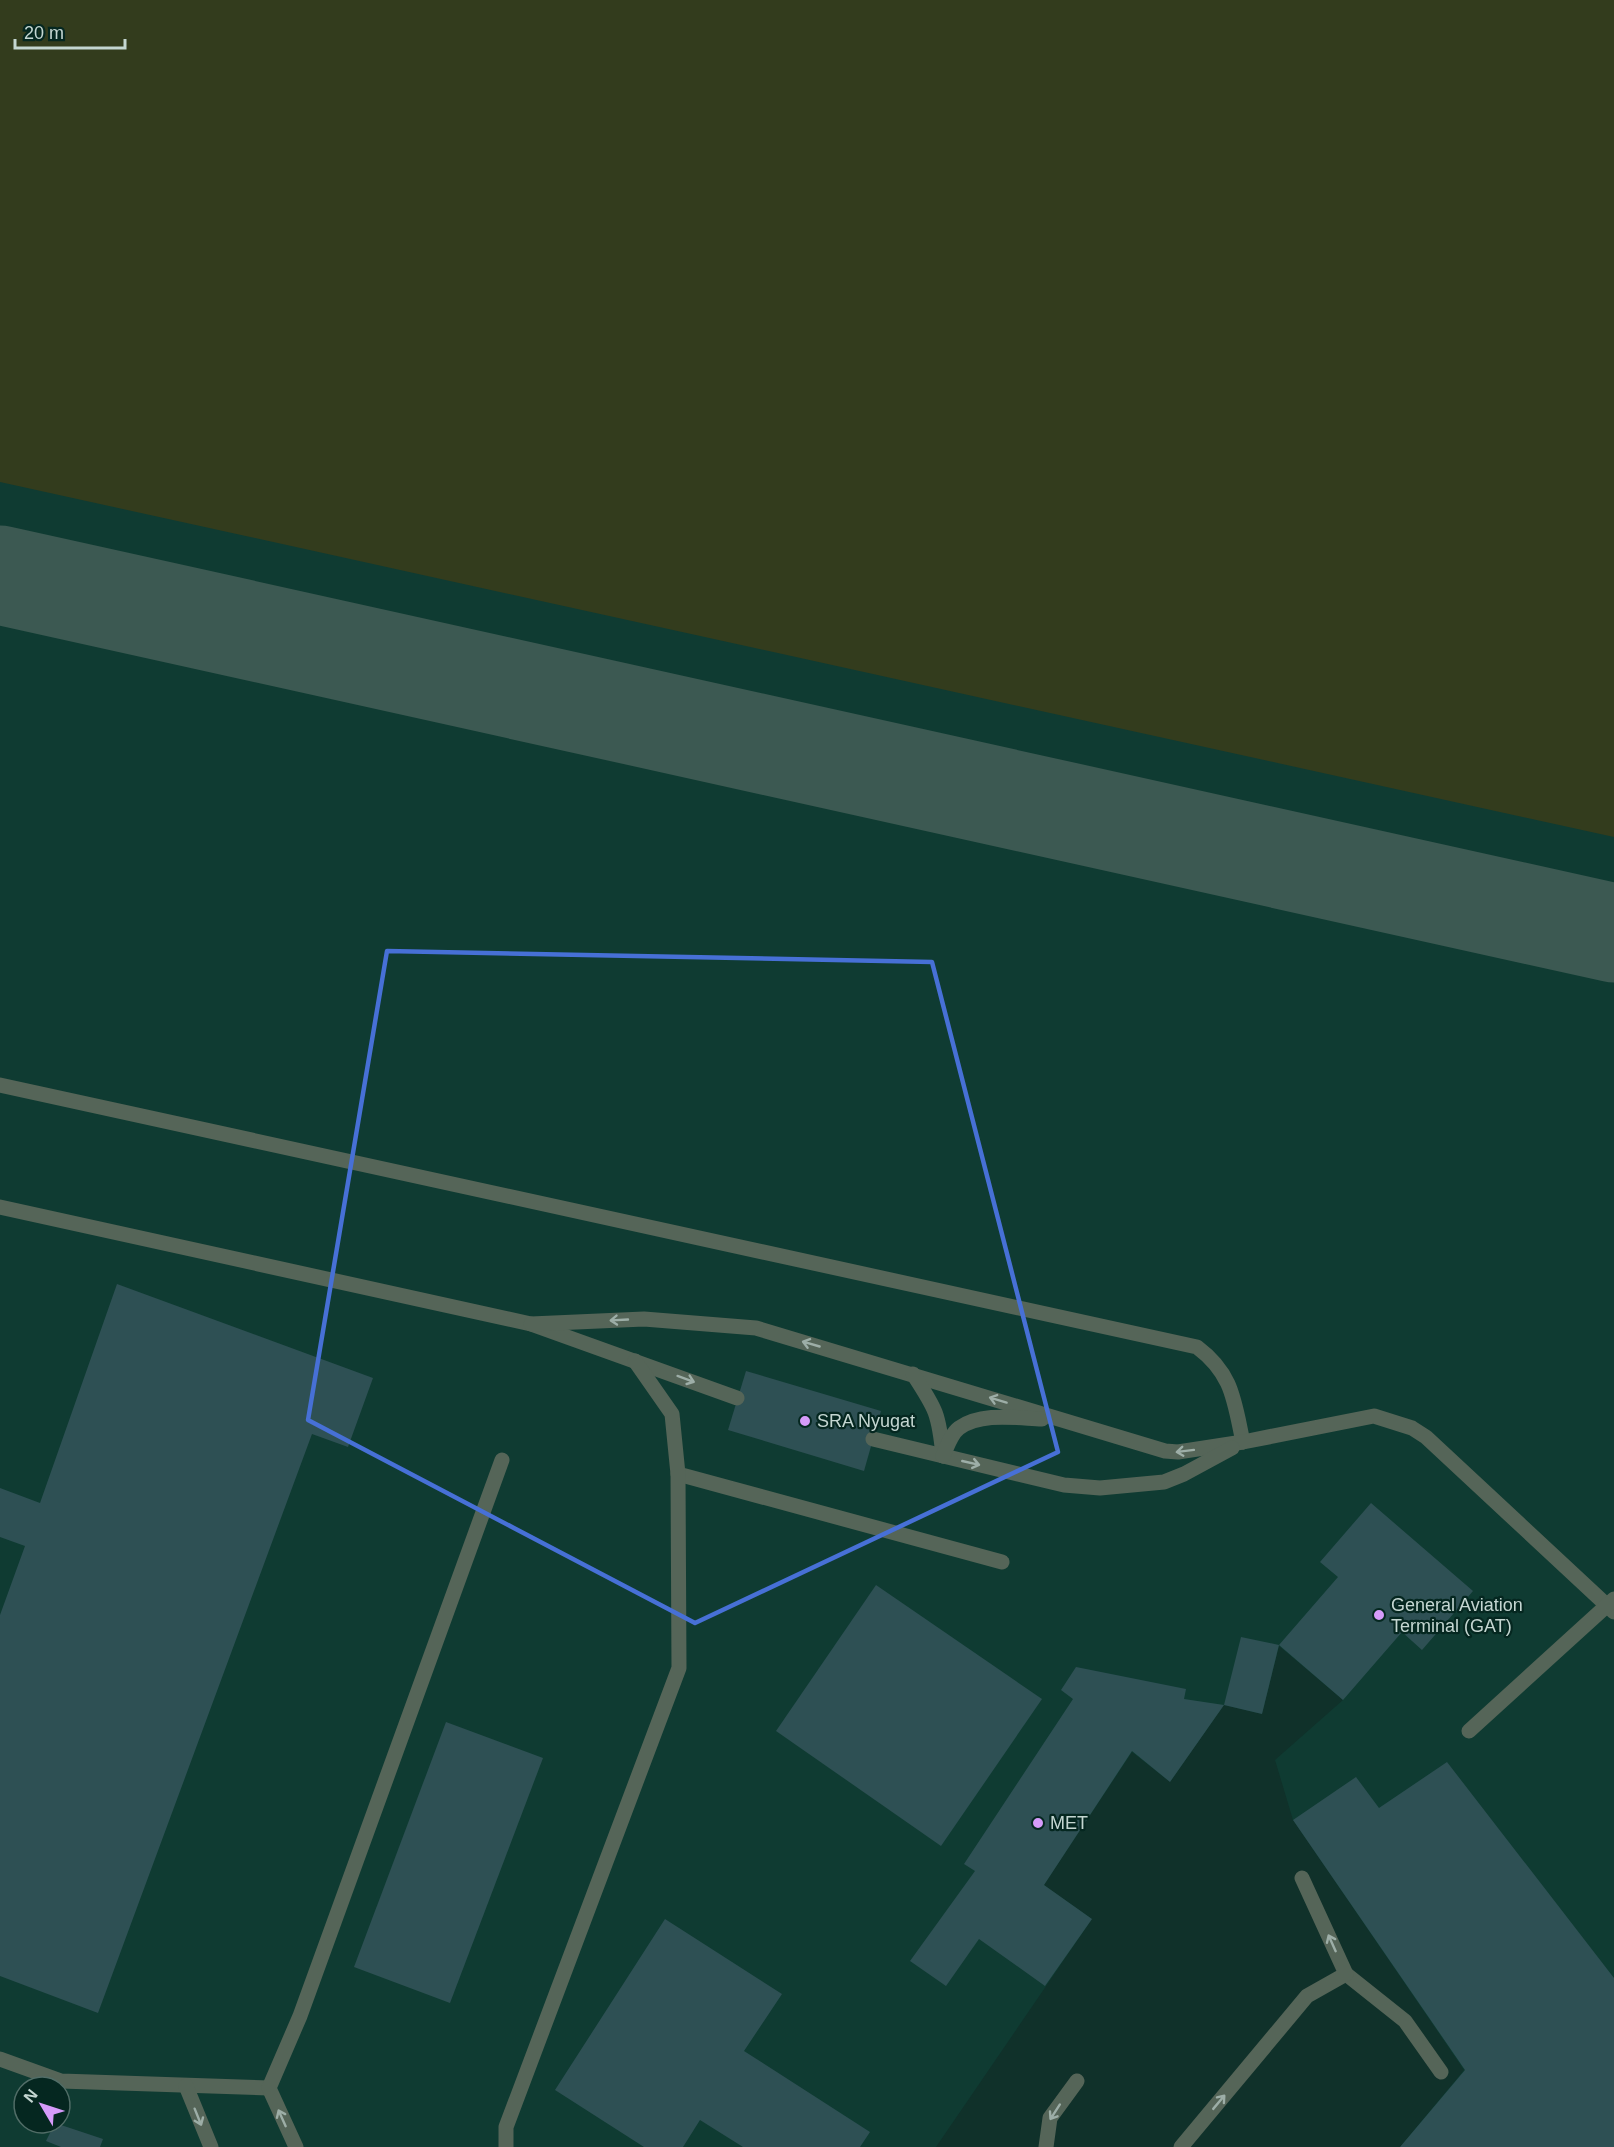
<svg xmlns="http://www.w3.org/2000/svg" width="1614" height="2147" font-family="Helvetica,sans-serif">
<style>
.built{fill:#0f3b32;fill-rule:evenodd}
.green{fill:#333c1d}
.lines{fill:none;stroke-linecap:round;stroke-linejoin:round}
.taxiway{stroke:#3c5952;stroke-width:99}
.building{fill:#2e5054}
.service{stroke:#556558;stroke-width:15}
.oneway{stroke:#9daea7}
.marked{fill:none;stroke:#4770d6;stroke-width:4.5;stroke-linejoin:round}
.poi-dot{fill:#d69bfa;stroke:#052720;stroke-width:2}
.labels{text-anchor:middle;stroke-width:4.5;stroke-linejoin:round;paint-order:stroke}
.poi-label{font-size:18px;fill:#c4d6d1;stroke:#052720;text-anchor:start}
</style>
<rect width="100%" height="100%" fill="#10312a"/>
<!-- built -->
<path class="built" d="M 0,0 L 1614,0 L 1614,2147 L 1400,2147 L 1464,2070 L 1293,1820 L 1275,1760 L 1343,1700 L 1279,1646 L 1262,1714 L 1224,1705 L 1170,1782 L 1132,1752 L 1044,1885 L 1092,1919 L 936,2147 L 0,2147 ZM 24,2087 L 60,2087 L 60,2123 L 24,2123 Z"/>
<!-- green -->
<polygon class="green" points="0,0 1614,0 1614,837 0,482"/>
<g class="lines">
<!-- taxiway -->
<polyline class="taxiway" points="0,575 1614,933"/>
</g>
<!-- building -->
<g class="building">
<polygon points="117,1284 373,1378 348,1447 312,1434 98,2013 0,1976 0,1615 25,1546 0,1537 0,1488 40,1503"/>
<polygon points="746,1371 881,1411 864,1471 728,1430"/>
<polygon points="1371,1503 1473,1591 1422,1650 1402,1632 1343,1700 1279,1645 1338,1577 1320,1562"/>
<polygon points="876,1585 1042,1699 941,1846 776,1731"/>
<polygon points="1241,1637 1279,1645 1262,1714 1224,1705"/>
<polygon points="1076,1667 1186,1689 1184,1699 1224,1705 1170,1782 1132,1751 1044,1885 1092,1919 1045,1986 979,1939 946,1986 910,1961 975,1871 964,1864 1073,1699 1061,1690"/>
<polygon points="446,1722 543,1758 450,2003 354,1967"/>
<polygon points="1447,1762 1614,1978 1614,2147 1400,2147 1465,2070 1293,1820 1356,1777 1379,1808"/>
<polygon points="665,1919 782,1994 744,2051 870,2132 860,2147 743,2147 700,2120 683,2147 644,2147 555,2090"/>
<polygon points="55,2123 103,2139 100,2147 61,2147 46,2141"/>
</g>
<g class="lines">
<!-- service -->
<g class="service">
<path d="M 0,1085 L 1197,1347 C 1233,1374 1234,1401 1243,1442"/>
<polyline points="0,1207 531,1324 737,1398"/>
<polyline points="531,1324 644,1319 756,1328 1165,1451 1178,1452 1243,1442 1374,1416 1412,1428 1426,1437 1614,1612"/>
<path d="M 913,1374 C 936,1409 939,1414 943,1456"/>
<polyline points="873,1439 1064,1485 1100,1488 1164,1482 1184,1474 1232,1448"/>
<path d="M 943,1456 C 947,1447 951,1434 959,1428 C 981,1412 1016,1418 1042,1419"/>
<polyline points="678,1474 1002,1562"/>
<polyline points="1469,1731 1614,1599"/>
<polyline points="1346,1974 1405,2021 1441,2072"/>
<polyline points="0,2059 61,2081 269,2088"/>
<polyline points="186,2086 211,2147"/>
<polyline points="296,2147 269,2088 300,2016 502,1460"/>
<polyline points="506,2147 506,2127 679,1668 678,1474 672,1414 635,1361"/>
<polyline points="1046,2147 1050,2118 1077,2081"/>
<polyline points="1181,2147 1307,1996 1346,1974 1302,1878"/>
</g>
</g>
<!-- one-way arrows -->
<defs><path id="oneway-shaft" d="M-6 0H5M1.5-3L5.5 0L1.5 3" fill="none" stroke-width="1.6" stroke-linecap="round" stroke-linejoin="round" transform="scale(1.5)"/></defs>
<g class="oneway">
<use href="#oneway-shaft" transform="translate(619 1320) rotate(177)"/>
<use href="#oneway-shaft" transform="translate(811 1344) rotate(-164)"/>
<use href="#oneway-shaft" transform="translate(686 1379) rotate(20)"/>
<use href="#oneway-shaft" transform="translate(998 1400) rotate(-163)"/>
<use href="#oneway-shaft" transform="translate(1185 1451) rotate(173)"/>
<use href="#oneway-shaft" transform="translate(971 1463) rotate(13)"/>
<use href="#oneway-shaft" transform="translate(1332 1943) rotate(-114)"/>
<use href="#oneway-shaft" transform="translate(1219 2102) rotate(-50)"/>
<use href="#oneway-shaft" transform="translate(1055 2112) rotate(123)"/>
<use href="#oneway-shaft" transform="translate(198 2117) rotate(68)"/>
<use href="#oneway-shaft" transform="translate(282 2118) rotate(-114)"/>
</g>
<!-- marked area -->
<path class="marked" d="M 387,951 L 932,962 L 1058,1452 L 695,1623 L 308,1420 Z"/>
<!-- markers -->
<g class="poi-dot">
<circle cx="805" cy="1421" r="6"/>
<circle cx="1379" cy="1615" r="6"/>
<circle cx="1038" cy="1823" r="6"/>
</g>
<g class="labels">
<!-- poi labels -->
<g class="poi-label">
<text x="817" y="1427">SRA Nyugat</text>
<text x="1391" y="1611">General Aviation<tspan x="1391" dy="21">Terminal (GAT)</tspan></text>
<text x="1050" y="1829">MET</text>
</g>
</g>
<!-- north arrow -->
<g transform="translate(42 2105) rotate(309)"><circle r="28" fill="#052720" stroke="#516d67" stroke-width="1.5"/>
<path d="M0-4.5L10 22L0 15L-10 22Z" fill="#d69bfa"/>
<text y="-9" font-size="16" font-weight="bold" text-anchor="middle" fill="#c4d6d1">N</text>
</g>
<!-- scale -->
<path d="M15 39v9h110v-9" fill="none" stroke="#c4d6d1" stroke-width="3"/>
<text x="24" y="39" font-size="18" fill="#c4d6d1" stroke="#052720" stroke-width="4.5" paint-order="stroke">20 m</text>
</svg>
